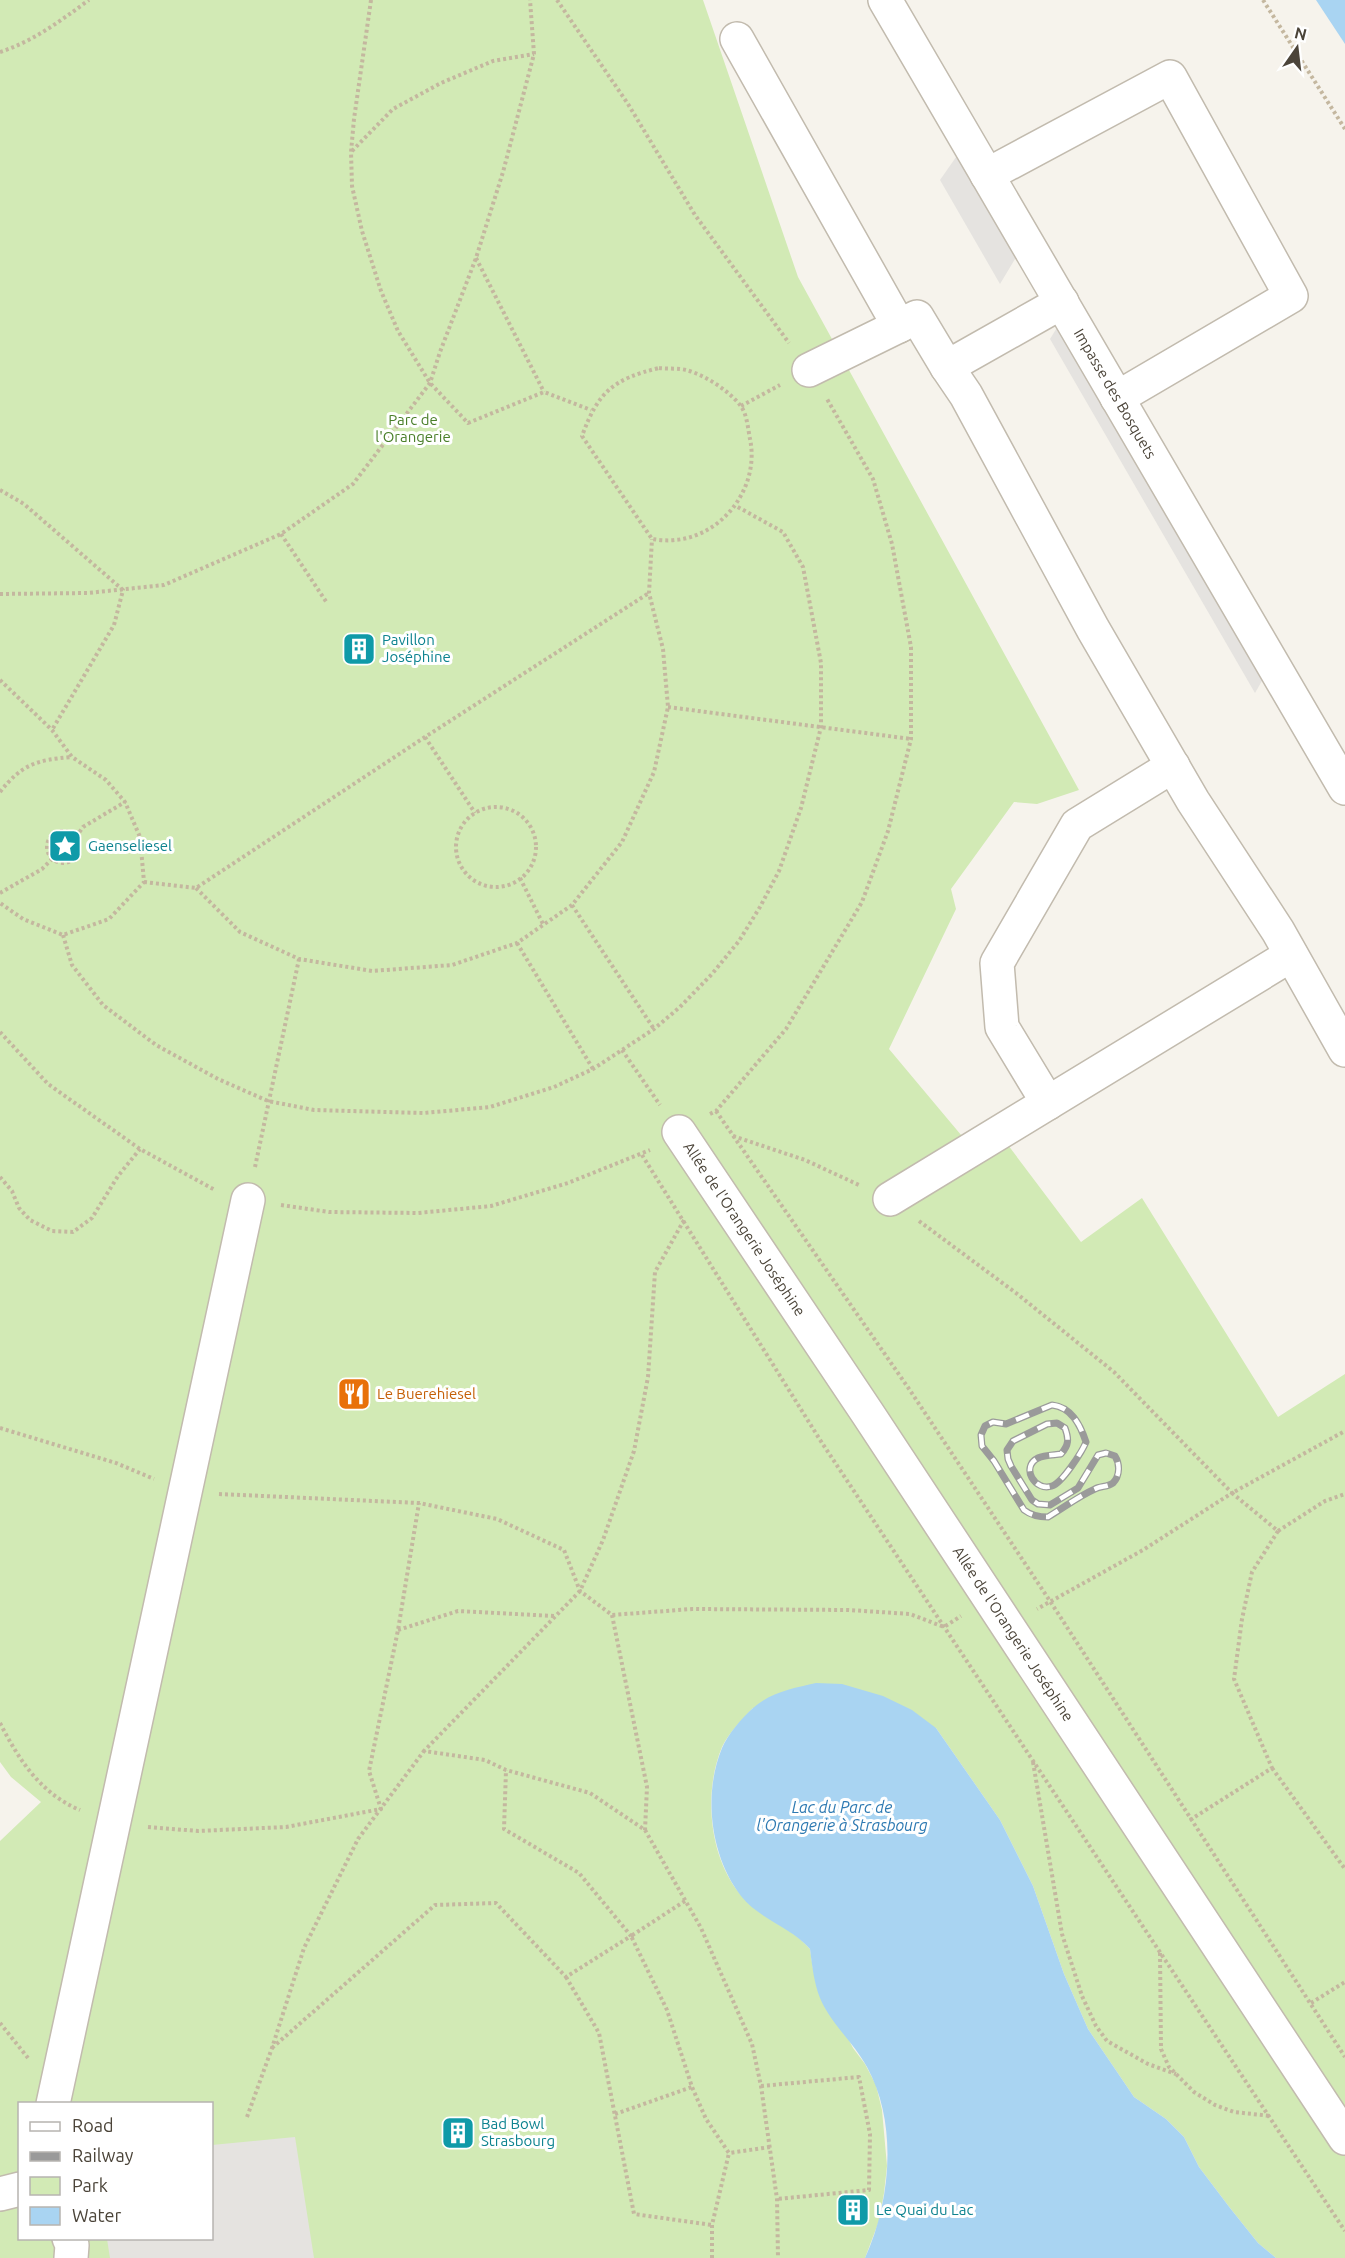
<svg xmlns="http://www.w3.org/2000/svg" width="1345" height="2258" font-family="Ubuntu,sans-serif">
<style>
.green{fill:#d2eab5;fill-rule:evenodd}
.parking{fill:#e5e3e0}
.water{fill:#a9d4f2}
.lines{fill:none;stroke-linecap:round;stroke-linejoin:round}
.minor-casing{stroke:#c2bbae;stroke-width:36}
.path{stroke:#c4b79f;stroke-width:4;stroke-dasharray:3 3;stroke-linecap:butt}
.minor{stroke:#fff;stroke-width:33}
.rail-casing{stroke:#9a9a9a;stroke-width:7}
.rail{stroke:#fff;stroke-width:4.5;stroke-dasharray:14;stroke-linecap:butt}
.labels{text-anchor:middle;stroke-width:6;stroke-linejoin:round;paint-order:stroke}
.street-label{font-size:15px;fill:#4b4439;stroke:#fff}
.park-label{font-size:15px;fill:#4a7f2a;stroke:#fff}
.culture-label{font-size:15px;fill:#0d838f;stroke:#fff;text-anchor:start}
.food-label{font-size:15px;fill:#c56008;stroke:#fff;text-anchor:start}
.water-label{font-size:16px;font-style:italic;fill:#2e7ab2;stroke:#fff}
</style>
<rect width="100%" height="100%" fill="#f6f3ec"/>
<!-- green -->
<path class="green" d="M 0,0 L 703,0 L 798,277 L 1079,790 L 1037,804 L 1014,802 L 951,889 L 956,909 L 889,1049 L 982,1160 L 1008,1145 L 1081,1242 L 1142,1198 L 1278,1417 L 1345,1374 L 1345,2258 L 1276,2258 L 1258,2243 L 1230,2208 L 1199,2167 L 1184,2137 L 1166,2119 L 1134,2097 L 1088,2029 L 1064,1974 L 1033,1886 L 1000,1820 L 936,1728 L 753,1708 C 743,1719 729,1732 722,1747 C 703,1792 709,1858 741,1895 C 760,1917 791,1927 810,1949 L 813,1969 L 853,2048 L 865,2064 L 876,2085 L 882,2110 L 887,2166 L 884,2193 L 879,2221 L 865,2258 L 0,2258 L 0,1841 L 41,1802 L 11,1777 L 0,1762 ZM 20,2104 L 212,2104 L 212,2238 L 20,2238 Z"/>
<!-- parking -->
<g class="parking">
<polygon points="961,150 1021,249 1000,284 940,180"/>
<polygon points="1063,318 1267,672 1255,693 1050,339"/>
<polygon points="295,2137 314,2258 110,2258 107,2239 212,2238 212,2145"/>
</g>
<!-- water -->
<g class="water">
<polygon points="1316,0 1345,0 1345,44"/>
<path d="M 816,1683 L 842,1684 L 883,1696 L 912,1710 L 936,1728 L 1000,1820 L 1033,1886 L 1064,1974 L 1088,2029 L 1134,2097 L 1166,2119 L 1184,2137 L 1199,2167 L 1230,2208 L 1258,2243 L 1276,2258 L 865,2258 C 891,2201 898,2123 867,2067 C 854,2043 831,2024 820,1998 C 814,1983 812,1965 810,1949 C 791,1927 759,1919 741,1896 C 710,1856 703,1794 722,1748 C 728,1734 742,1718 753,1708 C 771,1692 794,1688 816,1683 Z"/>
</g>
<g class="lines">
<!-- minor casing -->
<g class="minor-casing">
<g id="minor">
<path id="s1" d="M 885,0 L 1345,788"/>
<polyline points="737,39 899,326"/>
<polyline points="987,175 1170,77 1291,296 1117,398"/>
<polyline points="1062,302 947,367 966,395 1093,629 1193,801 1278,931 1345,1050"/>
<polyline points="809,370 917,317 947,367"/>
<polyline points="1048,1103 1002,1027 997,963 1077,825 1173,766"/>
<path id="s2" d="M 679,1132 L 868,1414 L 1345,2138"/>
<polyline points="890,1199 1291,955"/>
<polyline points="53,2104 248,1200"/>
<polyline points="0,2194 20,2189"/>
<polyline points="69,2238 72,2245 71,2258"/>
</g>
</g>
<!-- path -->
<g class="path">
<polyline points="371,0 354,119 351,152 352,186 362,231 381,291 398,331 430,383 468,423 544,392 591,410"/>
<polyline points="557,0 628,104 695,215 789,343"/>
<polyline points="1263,0 1345,129"/>
<path d="M 0,52 C 34,41 60,21 89,0"/>
<polyline points="352,151 393,109 441,83 493,61 534,54"/>
<polyline points="476,258 544,392"/>
<path d="M 659,368 C 668,369 678,368 686,370 C 705,375 728,390 740,405 C 747,413 748,429 750,439 C 760,487 723,536 675,540 C 667,541 659,540 652,539 L 582,436 C 598,392 613,379 659,368 Z"/>
<polyline points="741,406 780,385"/>
<polyline points="0,490 24,504 123,590 114,625 52,730"/>
<polyline points="281,534 327,603"/>
<polyline points="0,594 88,593 164,585 281,534 353,484 430,383 440,352 476,258 503,172 534,54 530,0"/>
<polyline points="0,680 52,730 72,757 106,780 125,802 140,837 144,882 109,919 63,935 23,919 0,903"/>
<polyline points="668,707 911,739"/>
<polyline points="425,737 475,813"/>
<path d="M 0,792 C 22,764 37,760 71,757"/>
<circle cx="496" cy="847" r="40"/>
<circle cx="63" cy="847" r="16"/>
<polyline points="76,837 83,827 125,802"/>
<polyline points="520,878 543,924"/>
<polyline points="144,882 196,888 425,737 649,593"/>
<polyline points="196,888 240,932 299,959 372,971 452,965 517,943 572,905 622,842 654,772 668,707 663,649 649,593 652,539"/>
<polyline points="0,893 42,869 52,859"/>
<polyline points="572,905 654,1029"/>
<polyline points="63,935 72,965 103,1005 156,1045 218,1079 268,1101 314,1110 424,1113 490,1107 554,1087 593,1069 654,1029 680,1007 712,974 739,941 760,907 779,871 801,808 821,727 821,663 803,567 783,532 736,506"/>
<polyline points="517,943 593,1069"/>
<polyline points="0,1032 48,1084 140,1149 215,1190"/>
<polyline points="622,1050 660,1105"/>
<polyline points="716,1111 907,1386 1050,1601 1345,2057"/>
<polyline points="710,1114 716,1111 786,1029 862,902 888,831 911,739 911,647 892,544 873,479 827,399"/>
<polyline points="733,1136 805,1160 859,1185"/>
<polyline points="642,1155 822,1443 1345,2231"/>
<polyline points="255,1167 299,959"/>
<polyline points="0,1177 12,1191 19,1208 30,1220 52,1231 73,1232 92,1218 118,1176 140,1149"/>
<polyline points="281,1205 329,1212 418,1213 491,1206 568,1183 650,1150"/>
<polyline points="684,1220 655,1272 648,1377 634,1451 603,1540 580,1591 424,1751 485,1760 506,1770 590,1793 645,1830 701,1928 752,2044 761,2086 777,2199 778,2258"/>
<polyline points="919,1221 1016,1293 1114,1372 1232,1493 1143,1550 1037,1609"/>
<polyline points="0,1428 116,1463 154,1479"/>
<polyline points="219,1494 419,1503 497,1519 564,1550 580,1591 612,1615 692,1609 849,1610 910,1614 944,1627 961,1616"/>
<polyline points="1278,1531 1325,1501 1345,1494"/>
<polyline points="612,1615 647,1787 645,1830"/>
<polyline points="398,1630 458,1611 554,1616"/>
<path d="M 0,1723 C 19,1760 41,1794 80,1810"/>
<polyline points="1033,1762 1062,1934 1082,1996 1096,2026 1107,2041 1148,2064 1176,2074"/>
<polyline points="1272,1768 1345,1869"/>
<polyline points="1190,1820 1272,1768 1234,1679 1242,1619 1252,1572 1278,1531 1232,1493 1345,1431"/>
<polyline points="148,1827 198,1831 286,1827 381,1809 369,1771 398,1630 419,1503"/>
<polyline points="685,1901 631,1936 667,2010 692,2087 706,2119 729,2153 770,2147"/>
<polyline points="1160,1953 1161,2049 1169,2067 1194,2092 1215,2105 1234,2112 1271,2116"/>
<polyline points="566,1977 599,2033 634,2214 712,2225"/>
<polyline points="1311,2003 1345,1982"/>
<polyline points="0,2023 28,2058"/>
<polyline points="272,2048 435,1905 496,1903 566,1977 631,1936 579,1873 504,1829 506,1770"/>
<polyline points="761,2086 859,2077 870,2134 869,2190 777,2199"/>
<polyline points="615,2114 692,2087"/>
<polyline points="247,2117 272,2048 304,1948 358,1839 424,1751"/>
<polyline points="712,2258 712,2225 729,2153"/>
</g>
<!-- minor -->
<use href="#minor" class="minor"/>
<!-- rail casing -->
<g class="rail-casing">
<path id="rail" d="M 1052,1405 C 1071,1407 1080,1424 1086,1442 C 1082,1452 1062,1483 1052,1486 C 1035,1492 1020,1467 1038,1458 C 1044,1455 1054,1455 1061,1454 C 1069,1445 1069,1439 1065,1428 L 1057,1423 L 1047,1424 L 1013,1441 L 1007,1450 L 1008,1459 L 1011,1466 L 1032,1500 L 1038,1504 L 1050,1505 L 1078,1488 L 1098,1455 L 1106,1453 L 1115,1456 C 1120,1464 1120,1476 1113,1483 C 1108,1487 1100,1486 1095,1489 C 1079,1496 1063,1508 1048,1517 C 1039,1517 1032,1516 1024,1510 L 994,1461 L 982,1446 L 981,1435 L 985,1426 L 993,1422 L 1006,1424 Z"/>
</g>
<!-- rail -->
<use href="#rail" class="rail"/>
</g>
<!-- icons -->
<defs>
<g id="building-square" transform="scale(1.725)"><rect x="-9" y="-9" width="18" height="18" rx="4" fill="#0f9aa8" stroke="#fff"/><path d="M-4-6H4V6H1V3H-1V6H-4ZM-2.5-4.3h1.7v1.8h-1.7ZM.8-4.3h1.7v1.8H.8ZM-2.5-1h1.7V.8h-1.7ZM.8-1h1.7V.8H.8Z" fill="#fff"/></g>
<g id="sight-square" transform="scale(1.725)"><rect x="-9" y="-9" width="18" height="18" rx="4" fill="#0f9aa8" stroke="#fff"/><path d="M0-6L1.8-2.2L6-1.7L2.9 1.2L3.7 5.4L0 3.3L-3.7 5.4L-2.9 1.2L-6-1.7L-1.8-2.2Z" fill="#fff"/></g>
<g id="restaurant-square" transform="scale(1.725)"><rect x="-9" y="-9" width="18" height="18" rx="4" fill="#e8710a" stroke="#fff"/><path d="M-5-6h1v4h1v-4h1v4h1v-4h1v5L-1.5 .5V6h-2V.5L-5-1ZM5-6V6H3V1.5H1.5Q1.5-4 5-6Z" fill="#fff"/></g>
</defs>
<g fill-rule="evenodd">
<use href="#building-square" x="359" y="649"/>
<use href="#sight-square" x="65" y="846"/>
<use href="#restaurant-square" x="354" y="1394"/>
<use href="#building-square" x="458" y="2133"/>
<use href="#building-square" x="853" y="2210"/>
</g>
<g class="labels">
<!-- street labels -->
<g class="street-label">
<text dy="5" stroke="none"><textPath href="#s1" startOffset="456">Impasse des Bosquets</textPath></text>
<text dy="5" stroke="none"><textPath href="#s2" startOffset="117">Allée de l'Orangerie Joséphine</textPath></text>
<text dy="5" stroke="none"><textPath href="#s2" startOffset="603">Allée de l'Orangerie Joséphine</textPath></text>
</g>
<!-- park labels -->
<g class="park-label">
<text x="413" y="425">Parc de<tspan x="413" dy="17">l'Orangerie</tspan></text>
</g>
<!-- culture labels -->
<g class="culture-label">
<text x="382" y="645">Pavillon<tspan x="382" dy="17">Joséphine</tspan></text>
<text x="88" y="851">Gaenseliesel</text>
<text x="481" y="2129">Bad Bowl<tspan x="481" dy="17">Strasbourg</tspan></text>
<text x="876" y="2215">Le Quai du Lac</text>
</g>
<!-- food labels -->
<g class="food-label">
<text x="377" y="1399">Le Buerehiesel</text>
</g>
<!-- water labels -->
<g class="water-label">
<text x="842" y="1813">Lac du Parc de<tspan x="842" dy="18">l'Orangerie à Strasbourg</tspan></text>
</g>
</g>
<!-- legend -->
<rect x="18" y="2102" width="195" height="138" fill="#ffffff" stroke="#b7b4b0" stroke-width="1.5"/>
<rect x="30" y="2122" width="30" height="9" fill="#ffffff" stroke="#b7b4b0" stroke-width="1.5"/>
<text x="72" y="2132" font-size="18" fill="#4b4439">Road</text>
<rect x="30" y="2152" width="30" height="9" fill="#9a9a9a" stroke="#b7b4b0" stroke-width="1.5"/>
<text x="72" y="2162" font-size="18" fill="#4b4439">Railway</text>
<rect x="30" y="2177" width="30" height="18" fill="#d2eab5" stroke="#b7b4b0" stroke-width="1.5"/>
<text x="72" y="2192" font-size="18" fill="#4b4439">Park</text>
<rect x="30" y="2207" width="30" height="18" fill="#a9d4f2" stroke="#b7b4b0" stroke-width="1.5"/>
<text x="72" y="2222" font-size="18" fill="#4b4439">Water</text>
<!-- north arrow -->
<g transform="translate(1297 48) rotate(14)" stroke="#ffffff" stroke-width="4.5" paint-order="stroke">
<path d="M0-4.5L10 22L0 15L-10 22Z" fill="#4b4439"/>
<text y="-9" font-size="16" font-weight="bold" text-anchor="middle" fill="#4b4439">N</text>
</g>
</svg>
